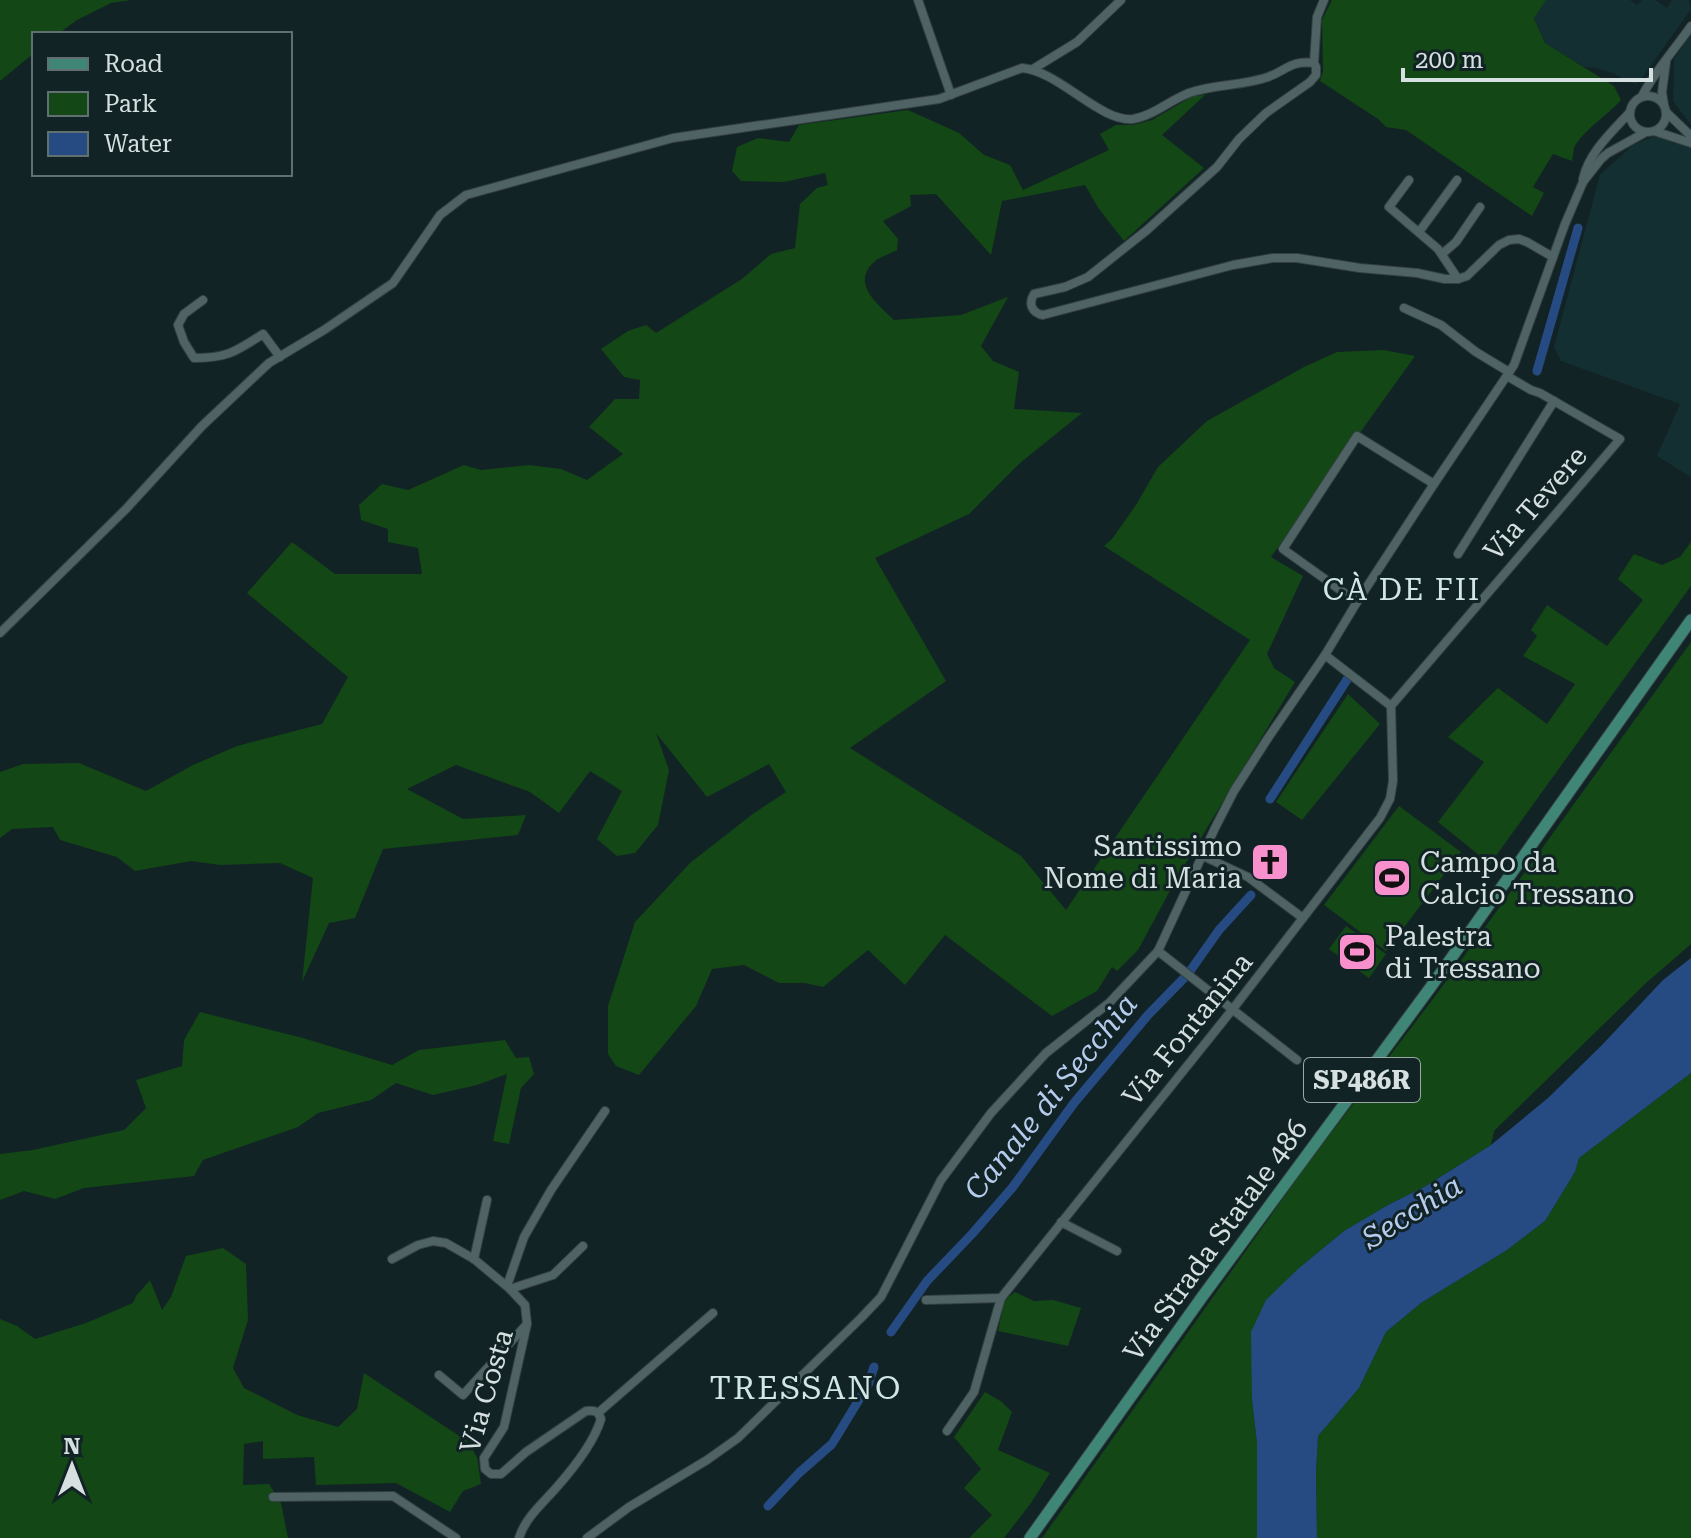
<svg xmlns="http://www.w3.org/2000/svg" width="1691" height="1538" font-family="'Roboto Serif',serif">
<style>
.built{fill:#142f31}
.green{fill:#134716}
.water{fill:#264b83}
.lines{fill:none;stroke-linecap:round;stroke-linejoin:round}
.canal{stroke:#264b83;stroke-width:9}
.minor-casing{stroke:#344041;stroke-width:10}
.major-casing{stroke:#344041;stroke-width:13}
.minor{stroke:#506364;stroke-width:8}
.major{stroke:#3f8677;stroke-width:11}
.labels{text-anchor:middle;stroke-width:6;stroke-linejoin:round;paint-order:stroke}
.shield{fill:#122325;stroke:#9ba7a9;stroke-width:2}
.shield-label{font-size:26px;font-weight:bold;fill:#d6e0e1}
.street-label{font-size:28px;fill:#d6e0e1;stroke:#122325}
.poi-label{font-size:28px;fill:#d6e0e1;stroke:#122325;text-anchor:start}
.neighbourhood-label{font-size:30px;letter-spacing:2px;fill:#d0e6e7;stroke:#122325}
.water-label{font-size:30px;font-style:italic;fill:#b6ccee;stroke:#122325}
.quarter-label{font-size:32px;letter-spacing:2px;fill:#d0e6e7;stroke:#122325}
</style>
<rect width="100%" height="100%" fill="#122325"/>
<!-- built -->
<g class="built">
<polygon points="1546,0 1630,0 1637,5 1642,0 1655,0 1667,8 1672,0 1689,0 1691,9 1639,82 1636,84 1628,82 1615,74 1596,68 1584,67 1545,43 1534,17"/>
<polygon points="1691,34 1691,125 1673,101 1674,59"/>
<polygon points="1691,131 1691,477 1657,456 1680,404 1561,361 1554,347 1600,175 1633,145 1655,136 1677,144"/>
</g>
<!-- green -->
<g class="green">
<polygon points="0,0 131,0 111,3 77,20 58,34 34,34 34,53 0,81"/>
<path d="M 1332,0 L 1546,0 L 1534,18 L 1545,43 L 1614,86 L 1621,100 C 1608,115 1582,131 1574,148 C 1574,149 1572,160 1572,161 L 1553,154 L 1533,187 L 1544,193 L 1532,216 L 1406,130 L 1386,127 L 1378,119 L 1320,81 L 1323,72 L 1322,20 Z"/>
<path d="M 1205,95 L 1162,135 L 1204,168 L 1124,241 L 1099,209 L 1085,185 L 1002,201 L 991,255 L 936,194 L 910,195 L 911,206 L 883,221 L 898,239 L 897,250 C 890,254 879,257 874,262 C 850,284 879,305 894,320 L 961,315 L 1008,297 L 981,346 L 993,361 L 1019,372 L 1014,409 L 1082,413 L 1020,463 L 969,514 L 875,558 L 946,681 L 850,748 L 1021,856 L 1066,910 L 1250,640 L 1104,546 L 1112,539 L 1136,505 L 1158,467 L 1207,421 L 1304,367 L 1337,352 L 1384,350 L 1415,356 L 1271,557 L 1303,576 L 1267,654 L 1274,668 L 1295,682 L 1178,876 L 1138,950 L 1117,971 L 1112,967 L 1097,991 L 1052,1016 L 945,935 L 905,985 L 868,950 L 823,987 L 805,983 L 779,983 L 744,965 L 712,969 L 696,1006 L 639,1075 L 616,1066 L 608,1054 L 608,1006 L 635,922 L 690,863 L 754,813 L 786,792 L 769,764 L 707,797 L 656,733 L 669,770 L 658,825 L 635,853 L 617,856 L 597,839 L 622,791 L 590,771 L 559,813 L 530,792 L 456,765 L 407,789 L 463,819 L 526,815 L 518,835 L 383,849 L 355,918 L 329,923 L 302,982 L 313,878 L 280,863 L 220,865 L 191,861 L 135,871 L 117,857 L 60,840 L 53,827 L 12,829 L 0,838 L 0,772 L 23,764 L 79,763 L 146,791 L 193,765 L 237,746 L 322,724 L 348,677 L 247,593 L 292,542 L 335,574 L 422,574 L 418,548 L 388,542 L 388,529 L 361,520 L 359,505 L 382,484 L 408,490 L 464,465 L 481,470 L 529,465 L 561,469 L 587,480 L 623,454 L 589,427 L 615,399 L 639,399 L 640,380 L 624,377 L 601,349 L 628,331 L 646,325 L 656,333 L 742,279 L 771,254 L 795,248 L 800,204 L 817,188 L 828,185 L 825,173 L 784,182 L 741,181 L 732,171 L 737,147 L 758,138 L 789,142 L 799,125 L 908,110 L 959,133 L 984,155 L 1010,165 L 1023,190 L 1109,150 L 1100,134 L 1116,125 L 1133,125 L 1152,120 L 1193,96 Z"/>
<polygon points="1691,542 1691,586 1490,864 1438,822 1484,762 1448,737 1498,688 1547,724 1575,684 1523,656 1537,636 1531,630 1547,605 1607,646 1643,600 1618,579 1634,554 1662,565 1680,557"/>
<polygon points="1691,642 1691,944 1646,983 1494,1131 1491,1145 1426,1186 1388,1205 1344,1231 1299,1268 1252,1400 1257,1443 1257,1538 1042,1538 1306,1166 1436,995"/>
<polygon points="1348,694 1380,724 1302,820 1276,802"/>
<polygon points="1399,806 1461,852 1386,951 1324,905"/>
<polygon points="1346,926 1386,954 1369,978 1329,949"/>
<polygon points="200,1012 303,1038 392,1065 419,1050 505,1040 516,1058 529,1057 534,1074 521,1088 509,1144 493,1141 507,1074 477,1085 433,1095 396,1083 371,1100 318,1113 298,1127 203,1160 194,1176 84,1188 55,1199 24,1191 0,1200 0,1154 33,1150 124,1130 146,1108 136,1080 182,1066 184,1040"/>
<polygon points="1691,1073 1691,1538 1317,1538 1316,1473 1318,1436 1359,1388 1386,1332 1421,1303 1507,1250 1545,1221 1575,1172 1579,1158"/>
<polygon points="223,1248 246,1264 248,1320 233,1368 244,1388 297,1415 338,1427 357,1409 364,1373 467,1441 477,1457 481,1484 463,1491 450,1512 396,1483 316,1485 314,1457 263,1459 263,1441 244,1444 243,1485 269,1484 281,1503 288,1538 0,1538 0,1319 17,1326 35,1339 86,1323 133,1303 136,1296 150,1280 162,1310 171,1297 186,1256"/>
<polygon points="1015,1292 1034,1301 1053,1300 1081,1308 1068,1346 998,1331 1005,1300"/>
<polygon points="985,1392 1002,1402 1012,1412 998,1450 1050,1473 1031,1503 1004,1538 969,1538 992,1515 964,1488 981,1469 954,1437"/>
</g>
<!-- water -->
<polygon class="water" points="1691,958 1691,1073 1579,1158 1575,1172 1545,1221 1507,1250 1421,1303 1386,1332 1359,1388 1318,1436 1316,1473 1317,1538 1257,1538 1257,1443 1252,1400 1251,1332 1266,1300 1299,1268 1344,1231 1388,1205 1426,1186 1491,1145 1548,1098 1602,1045 1663,980"/>
<g class="lines">
<!-- canal -->
<g class="canal">
<polyline points="1537,371 1578,228"/>
<polyline points="1270,799 1348,678"/>
<polyline points="891,1332 927,1281 972,1234 1012,1188 1074,1103 1148,1015 1188,974 1219,930 1251,895"/>
<polyline points="768,1506 799,1473 832,1444 868,1385 874,1367"/>
</g>
<!-- minor casing -->
<g class="minor-casing">
<g id="minor">
<polyline points="918,0 951,95"/>
<polyline points="1314,63 1317,17 1324,0"/>
<polyline points="1033,69 1077,42 1121,0"/>
<circle cx="1648" cy="114" r="18"/>
<path d="M 1642,96 C 1655,71 1675,49 1691,26"/>
<polyline points="1664,105 1662,92 1666,62"/>
<polyline points="1666,112 1691,136"/>
<polyline points="1654,131 1691,143"/>
<path d="M 1583,179 C 1589,152 1612,132 1630,112"/>
<polyline points="1409,180 1389,207 1438,249 1458,279"/>
<polyline points="1583,180 1583,182 1601,159 1608,153 1646,132"/>
<polyline points="1419,232 1457,180"/>
<polyline points="1442,254 1456,242 1480,207"/>
<path d="M 203,300 L 184,314 L 178,325 L 184,342 L 194,358 C 227,358 235,352 263,334 L 280,357"/>
<polyline points="1404,308 1441,325 1476,352 1509,372"/>
<polyline points="1458,554 1554,401"/>
<polyline points="1357,602 1283,549 1357,436 1434,484"/>
<path d="M 0,633 L 126,509 L 202,426 L 269,363 L 324,330 L 393,283 L 440,215 L 466,195 L 673,138 L 939,99 L 1022,68 C 1059,71 1101,123 1133,119 C 1153,116 1170,100 1189,93 C 1214,84 1243,86 1268,77 C 1287,70 1291,60 1314,63 L 1316,67 L 1316,75 L 1310,82 L 1266,113 L 1239,139 L 1217,167 L 1147,230 L 1088,277 L 1065,287 L 1034,294 C 1028,304 1032,313 1043,315 L 1233,265 L 1273,258 L 1297,258 L 1360,268 L 1417,273 L 1445,279 L 1458,279 L 1467,276 L 1499,245 L 1509,240 L 1519,239 L 1527,242 L 1553,257"/>
<polyline points="1325,655 1391,706"/>
<polyline points="1391,706 1620,439 1540,393 1531,390 1507,376"/>
<polyline points="1203,856 1248,877 1303,918"/>
<polyline points="1158,951 1297,1060"/>
<polyline points="1061,1222 1117,1251"/>
<path d="M 392,1259 L 418,1245 L 433,1241 L 446,1243 L 474,1259 L 510,1289 L 525,1305 L 527,1324 L 504,1427 L 484,1458 L 485,1469 L 491,1474 L 501,1474 L 526,1452 L 586,1411 C 595,1410 598,1411 601,1419 C 594,1442 572,1470 556,1488 C 543,1503 525,1518 519,1538"/>
<polyline points="474,1259 487,1200"/>
<polyline points="507,1286 524,1237 551,1190 605,1111"/>
<polyline points="510,1289 553,1275 583,1246"/>
<polyline points="926,1300 1001,1298"/>
<polyline points="439,1375 463,1395 527,1324"/>
<polyline points="598,1413 713,1313"/>
<polyline points="947,1431 974,1392 1001,1298 1232,1010 1380,818 1390,799 1393,781 1391,706"/>
<polyline points="273,1497 393,1496 456,1538"/>
<polyline points="587,1538 629,1507 707,1460 738,1438 861,1318 881,1297 941,1180 991,1113 1046,1053 1109,1003 1158,951 1215,828 1234,791 1268,738 1325,655 1357,602 1434,484 1514,365 1565,224 1583,182"/>
</g>
</g>
<!-- major casing -->
<g class="major-casing">
<polyline id="major" points="1030,1538 1202,1297 1430,988 1691,620"/>
</g>
<!-- minor -->
<use href="#minor" class="minor"/>
<!-- major -->
<use href="#major" class="major"/>
</g>
<!-- icons -->
<defs>
<g id="church-square" transform="scale(2)"><rect x="-9" y="-9" width="18" height="18" rx="4" fill="#f790cd" stroke="#122325"/><path d="M-1.2-6h2.4v3.5h3.3v2.4h-3.3V6h-2.4V-.1h-3.3v-2.4h3.3Z" fill="#111"/></g>
<g id="stadium-square" transform="scale(2)"><rect x="-9" y="-9" width="18" height="18" rx="4" fill="#f790cd" stroke="#122325"/><path d="M0-5a6.5 5 0 1 0 0 10a6.5 5 0 1 0 0-10ZM-3.5-1.8h7v3.6h-7Z" fill="#111"/></g>
</defs>
<g fill-rule="evenodd">
<use href="#church-square" x="1270" y="862"/>
<use href="#stadium-square" x="1392" y="878"/>
<use href="#stadium-square" x="1357" y="952"/>
</g>
<g class="labels">
<!-- shield labels -->
<rect class="shield" x="1304" y="1058" width="116" height="44" rx="6"/>
<g class="shield-label">
<text x="1362" y="1089">SP486R</text>
</g>
<!-- street labels -->
<g class="street-label">
<text transform="translate(1535 503) rotate(-49)" y="10">Via Tevere</text>
<text transform="translate(1187 1029) rotate(-51)" y="10">Via Fontanina</text>
<text transform="translate(1215 1240) rotate(-54)" y="10">Via Strada Statale 486</text>
<text transform="translate(486 1391) rotate(-74)" y="10">Via Costa</text>
</g>
<!-- poi labels -->
<g class="poi-label">
<text x="1242" y="856" text-anchor="end">Santissimo<tspan x="1242" dy="32">Nome di Maria</tspan></text>
<text x="1420" y="872">Campo da<tspan x="1420" dy="32">Calcio Tressano</tspan></text>
<text x="1385" y="946">Palestra<tspan x="1385" dy="32">di Tressano</tspan></text>
</g>
<!-- neighbourhood labels -->
<g class="neighbourhood-label">
<text x="1402" y="600">CÀ DE FII</text>
</g>
<!-- water labels -->
<g class="water-label">
<text transform="translate(1051 1097) rotate(-51)" y="10">Canale di Secchia</text>
<text transform="translate(1412 1212) rotate(-32)" y="10">Secchia</text>
</g>
<!-- quarter labels -->
<g class="quarter-label">
<text x="806" y="1399">TRESSANO</text>
</g>
</g>
<!-- legend -->
<rect x="32" y="32" width="260" height="144" fill="#122325" stroke="#606f70" stroke-width="2"/>
<rect x="48" y="58" width="40" height="12" fill="#3f8677" stroke="#606f70" stroke-width="2"/>
<text x="104" y="72" font-size="24" fill="#d6e0e1">Road</text>
<rect x="48" y="92" width="40" height="24" fill="#134716" stroke="#606f70" stroke-width="2"/>
<text x="104" y="112" font-size="24" fill="#d6e0e1">Park</text>
<rect x="48" y="132" width="40" height="24" fill="#264b83" stroke="#606f70" stroke-width="2"/>
<text x="104" y="152" font-size="24" fill="#d6e0e1">Water</text>
<!-- north arrow -->
<g transform="translate(72 1466)" stroke="#122325" stroke-width="6" paint-order="stroke">
<path d="M0-6L14 30L0 20L-14 30Z" fill="#d6e0e1"/>
<text y="-12" font-size="22" font-weight="bold" text-anchor="middle" fill="#d6e0e1">N</text>
</g>
<!-- scale -->
<path d="M1403 68v12h248v-12" fill="none" stroke="#d6e0e1" stroke-width="4"/>
<text x="1415" y="68" font-size="24" fill="#d6e0e1" stroke="#122325" stroke-width="6" paint-order="stroke">200 m</text>
</svg>
